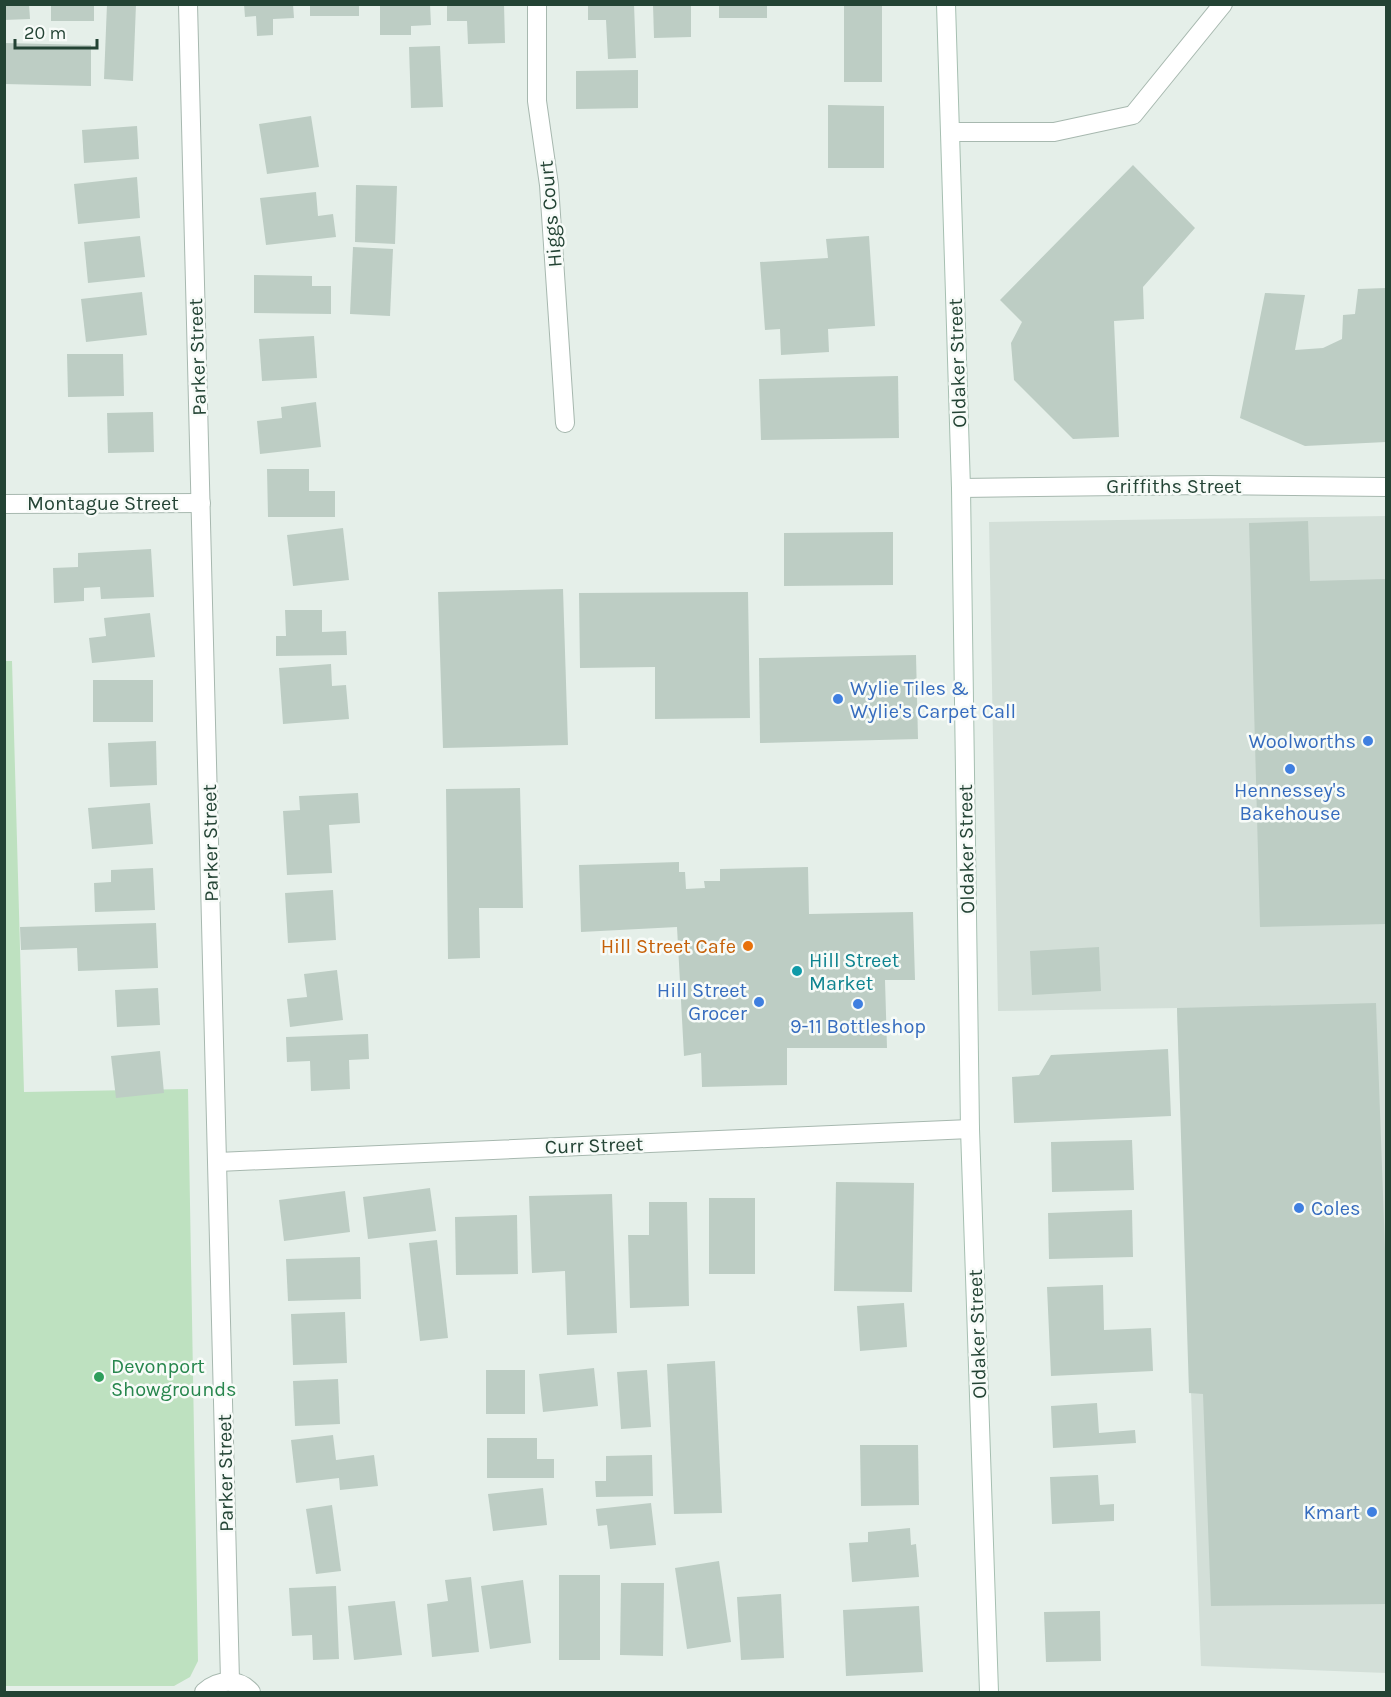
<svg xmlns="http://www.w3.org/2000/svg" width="1391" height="1697" font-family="Karla,sans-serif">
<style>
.built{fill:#d3dfd8}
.green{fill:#bee1c0}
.building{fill:#bdcdc4}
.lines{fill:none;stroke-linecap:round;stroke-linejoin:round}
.minor-casing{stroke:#a7b8af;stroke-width:20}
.tertiary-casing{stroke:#a7b8af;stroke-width:20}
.secondary-casing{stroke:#a6bfb1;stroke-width:20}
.minor{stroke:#fff;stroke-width:18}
.tertiary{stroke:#fff;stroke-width:18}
.secondary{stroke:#fff;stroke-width:18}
.shop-dot{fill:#3f7fe0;stroke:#f7fbf8;stroke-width:2}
.food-dot{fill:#e8710a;stroke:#f7fbf8;stroke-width:2}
.culture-dot{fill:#0f9aa8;stroke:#f7fbf8;stroke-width:2}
.leisure-dot{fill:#2e9e5b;stroke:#f7fbf8;stroke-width:2}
.labels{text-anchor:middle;stroke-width:5;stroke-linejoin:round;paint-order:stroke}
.street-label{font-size:20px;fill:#234334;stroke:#f7fbf8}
.shop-label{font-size:20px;fill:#366cbe;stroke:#f7fbf8;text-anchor:end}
.food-label{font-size:20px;fill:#c56008;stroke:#f7fbf8;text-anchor:end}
.culture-label{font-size:20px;fill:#0d838f;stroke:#f7fbf8;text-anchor:start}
.leisure-label{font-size:20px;fill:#27864d;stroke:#f7fbf8;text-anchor:start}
</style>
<rect width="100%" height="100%" fill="#e5efe9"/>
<!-- built -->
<polygon class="built" points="1386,516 1386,1673 1201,1666 1177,1008 998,1011 989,522"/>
<!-- green -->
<polygon class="green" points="4,661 12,661 24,1092 188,1089 198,1661 190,1677 174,1686 5,1686"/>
<!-- building -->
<g class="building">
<polygon points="4,4 29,4 30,19 4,20"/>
<rect x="51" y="4" width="43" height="17"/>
<polygon points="107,4 136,4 133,81 104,79"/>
<polygon points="244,4 293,4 294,18 273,19 273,35 257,36 256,16 245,17"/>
<rect x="310" y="4" width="49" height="12"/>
<polygon points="380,4 430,4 431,25 411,26 411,35 380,35"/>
<polygon points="447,4 504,4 505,43 468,44 467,21 447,21"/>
<polygon points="588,4 634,4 636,58 608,59 606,20 588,20"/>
<polygon points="653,4 691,4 691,37 654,38"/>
<rect x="719" y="4" width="48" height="14"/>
<rect x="844" y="4" width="38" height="78"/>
<polygon points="4,43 91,45 91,86 4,84"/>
<polygon points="440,46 443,107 411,108 409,47"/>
<polygon points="638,70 638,108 576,109 576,71"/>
<polygon points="828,105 884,106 884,168 828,168"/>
<polygon points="311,116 319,167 267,174 259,124"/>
<polygon points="137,126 139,159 84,163 82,130"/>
<polygon points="1133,165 1195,228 1143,287 1144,319 1114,321 1119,437 1073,439 1014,380 1011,343 1022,322 1000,300"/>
<polygon points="137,177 140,218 78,224 74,184"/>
<polygon points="356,185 397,186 395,244 355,242"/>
<polygon points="316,192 318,216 333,214 336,237 266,245 260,198"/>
<polygon points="140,236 145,277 88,283 84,242"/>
<polygon points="869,236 875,326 828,329 829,352 781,355 780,329 765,330 760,262 828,258 826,239"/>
<polygon points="353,247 393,249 390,316 350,314"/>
<polygon points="254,275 312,276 312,286 331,286 331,314 254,313"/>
<polygon points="1386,288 1386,442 1305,446 1240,418 1265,293 1305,295 1295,350 1323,348 1342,339 1343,315 1355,314 1358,289"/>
<polygon points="142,292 147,335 86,342 81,299"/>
<polygon points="314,336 317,378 262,381 259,339"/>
<polygon points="67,354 123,354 124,396 68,397"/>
<polygon points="898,376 899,438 761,440 759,379"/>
<polygon points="316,402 321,447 260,454 257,421 282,418 281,407"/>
<polygon points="153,412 154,452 108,453 107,413"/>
<polygon points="267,469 309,469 309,491 335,491 335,517 268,517"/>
<polygon points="1308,521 1310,581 1386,579 1386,924 1260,927 1249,523"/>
<polygon points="343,528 349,580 293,586 287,535"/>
<polygon points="893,532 893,585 784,586 784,533"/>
<polygon points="151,549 154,597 101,599 100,587 84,588 84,601 54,603 53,568 78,567 78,553"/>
<polygon points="563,589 568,745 443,748 438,592"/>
<polygon points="748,592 750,718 655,719 655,667 580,668 579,593"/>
<polygon points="285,610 322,610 322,632 346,631 347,655 276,656 276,636 286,636"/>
<polygon points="150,613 155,657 92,663 89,638 106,636 104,618"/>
<polygon points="916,655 918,739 760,743 759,658"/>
<polygon points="331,664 332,686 346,685 349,719 283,724 279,668"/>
<rect x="93" y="680" width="60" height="42"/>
<polygon points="156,741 157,785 110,787 108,743"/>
<polygon points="520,788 523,908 479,908 480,958 448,959 446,789"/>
<polygon points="358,793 360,823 329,825 332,873 287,875 283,811 300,810 299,796"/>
<polygon points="150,803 153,844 92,849 88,808"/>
<polygon points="679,862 679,872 685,872 686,889 705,888 704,881 720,881 720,869 808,867 809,914 913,912 915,980 885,980 887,1048 787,1048 787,1085 702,1087 701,1053 684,1056 677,927 581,932 579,865"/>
<polygon points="153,868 155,910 95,912 94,883 111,882 111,870"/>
<polygon points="333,890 336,940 288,943 285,893"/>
<polygon points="156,923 158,968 78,971 77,948 21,950 20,927"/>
<polygon points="1099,947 1101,991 1032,995 1030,951"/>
<polygon points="337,970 343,1020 290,1027 287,999 307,997 304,974"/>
<polygon points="158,988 160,1025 117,1027 115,990"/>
<polygon points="1376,1003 1386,1276 1386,1604 1211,1606 1203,1394 1189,1393 1177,1008"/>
<polygon points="368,1034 369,1059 349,1060 350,1089 311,1091 310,1061 287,1062 286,1037"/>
<polygon points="1168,1049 1171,1116 1014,1123 1012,1077 1039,1075 1051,1055"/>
<polygon points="160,1051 164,1093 116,1098 111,1056"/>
<polygon points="1132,1140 1134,1190 1052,1192 1051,1142"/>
<polygon points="836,1182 914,1183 912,1292 834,1291"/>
<polygon points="430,1188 436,1231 368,1239 363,1197"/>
<polygon points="345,1191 350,1232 284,1241 279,1200"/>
<polygon points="612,1194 617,1333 567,1335 565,1271 532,1273 529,1196"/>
<rect x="709" y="1198" width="46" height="76"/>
<polygon points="649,1202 687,1202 689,1306 630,1308 628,1235 649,1235"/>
<polygon points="1132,1210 1133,1257 1049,1259 1048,1213"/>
<polygon points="517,1215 518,1274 456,1275 455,1217"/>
<polygon points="437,1240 448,1338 420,1341 409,1243"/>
<polygon points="360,1257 361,1299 288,1301 286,1259"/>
<polygon points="1103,1285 1104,1330 1151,1328 1153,1371 1051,1376 1047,1287"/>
<polygon points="904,1303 907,1347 860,1351 857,1306"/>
<polygon points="345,1312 347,1363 293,1365 291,1314"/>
<polygon points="715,1361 722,1513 674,1514 667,1364"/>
<polygon points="594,1368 598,1406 543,1412 539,1374"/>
<rect x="486" y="1370" width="39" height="44"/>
<polygon points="647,1370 651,1427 621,1429 617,1372"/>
<polygon points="338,1379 340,1424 295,1426 293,1381"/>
<polygon points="1097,1403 1099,1433 1135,1430 1136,1443 1053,1448 1051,1406"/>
<polygon points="333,1435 336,1460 374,1455 378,1486 340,1490 339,1478 296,1483 291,1440"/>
<polygon points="487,1438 537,1438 537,1459 554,1459 554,1478 487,1478"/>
<polygon points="860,1445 918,1445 919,1505 861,1506"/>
<polygon points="652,1455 653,1496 596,1497 595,1481 606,1481 606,1456"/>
<polygon points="1098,1475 1100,1505 1114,1504 1114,1521 1052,1524 1050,1477"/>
<polygon points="543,1488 547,1525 493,1531 488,1494"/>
<polygon points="651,1503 656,1545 610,1549 607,1525 598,1526 596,1509"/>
<polygon points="332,1505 341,1571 316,1574 306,1509"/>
<polygon points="910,1528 911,1545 916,1544 919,1577 852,1582 849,1543 868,1542 868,1532"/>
<polygon points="719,1561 731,1642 687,1649 675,1568"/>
<rect x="559" y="1575" width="41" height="85"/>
<polygon points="471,1577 479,1652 432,1657 427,1604 448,1601 445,1580"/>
<polygon points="523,1580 531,1643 490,1649 481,1586"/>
<polygon points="621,1583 664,1583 663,1656 620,1655"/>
<polygon points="336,1586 339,1659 313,1660 312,1635 292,1636 289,1588"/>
<polygon points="781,1594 784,1658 741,1660 737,1597"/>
<polygon points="395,1601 402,1655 354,1660 348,1606"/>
<polygon points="919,1606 923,1672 846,1676 843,1610"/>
<polygon points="1100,1611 1101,1661 1046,1662 1044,1612"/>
</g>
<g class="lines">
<!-- minor casing -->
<g class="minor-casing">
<g id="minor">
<polyline points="188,4 230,1681"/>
<polyline points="537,4 537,101 549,185 565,423"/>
<polyline points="950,132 1054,132 1133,115 1223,4"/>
<polyline points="4,504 201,503"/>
<polyline points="218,1162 970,1129"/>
<path d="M 204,1692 C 218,1679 238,1678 251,1692"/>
</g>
</g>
<!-- tertiary casing -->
<g class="tertiary-casing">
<polyline id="tertiary" points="961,488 1207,485 1386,487"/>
</g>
<!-- secondary casing -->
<g class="secondary-casing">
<polyline id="secondary" points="946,4 961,488 970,1129 989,1692"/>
</g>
<!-- minor -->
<use href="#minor" class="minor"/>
<!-- tertiary -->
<use href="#tertiary" class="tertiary"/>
<!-- secondary -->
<use href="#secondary" class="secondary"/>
</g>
<!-- markers -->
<g class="shop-dot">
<circle cx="838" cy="699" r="6"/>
<circle cx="1368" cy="741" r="6"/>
<circle cx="1290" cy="769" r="6"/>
<circle cx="759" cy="1002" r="6"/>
<circle cx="858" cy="1004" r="6"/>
<circle cx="1299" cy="1208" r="6"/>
<circle cx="1372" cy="1512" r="6"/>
</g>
<circle class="food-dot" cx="748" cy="946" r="6"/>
<circle class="culture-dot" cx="797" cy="971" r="6"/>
<circle class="leisure-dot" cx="99" cy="1377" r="6"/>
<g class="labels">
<!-- street labels -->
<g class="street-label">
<text transform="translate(550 214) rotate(-95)" y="7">Higgs Court</text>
<text transform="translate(197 357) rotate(-92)" y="7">Parker Street</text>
<text transform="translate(957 363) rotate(-92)" y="7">Oldaker Street</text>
<text x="1174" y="493">Griffiths Street</text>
<text x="103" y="510">Montague Street</text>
<text transform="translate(210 843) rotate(-91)" y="7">Parker Street</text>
<text transform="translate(966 849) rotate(-91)" y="7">Oldaker Street</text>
<text transform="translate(594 1145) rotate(-2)" y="7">Curr Street</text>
<text transform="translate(977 1334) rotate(-92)" y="7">Oldaker Street</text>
<text transform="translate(225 1473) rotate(-91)" y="7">Parker Street</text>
</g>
<!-- shop labels -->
<g class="shop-label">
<text x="850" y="695" text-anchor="start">Wylie Tiles &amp;<tspan x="850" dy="23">Wylie's Carpet Call</tspan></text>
<text x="1356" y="748">Woolworths</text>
<text x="1290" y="797" text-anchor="middle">Hennessey's<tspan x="1290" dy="23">Bakehouse</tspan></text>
<text x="747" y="997">Hill Street<tspan x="747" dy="23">Grocer</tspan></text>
<text x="858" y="1033" text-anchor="middle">9-11 Bottleshop</text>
<text x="1311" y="1215" text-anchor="start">Coles</text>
<text x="1360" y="1519">Kmart</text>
</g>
<!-- food labels -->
<g class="food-label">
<text x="736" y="953">Hill Street Cafe</text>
</g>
<!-- culture labels -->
<g class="culture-label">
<text x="809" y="967">Hill Street<tspan x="809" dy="23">Market</tspan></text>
</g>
<!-- leisure labels -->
<g class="leisure-label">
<text x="111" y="1373">Devonport<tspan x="111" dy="23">Showgrounds</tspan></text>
</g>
</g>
<!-- border -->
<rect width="1391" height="1697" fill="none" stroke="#234334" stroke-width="12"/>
<!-- scale -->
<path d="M15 39v9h82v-9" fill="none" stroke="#234334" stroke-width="3"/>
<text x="24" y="39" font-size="18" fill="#234334" stroke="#f7fbf8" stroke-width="4.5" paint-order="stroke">20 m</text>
</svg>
